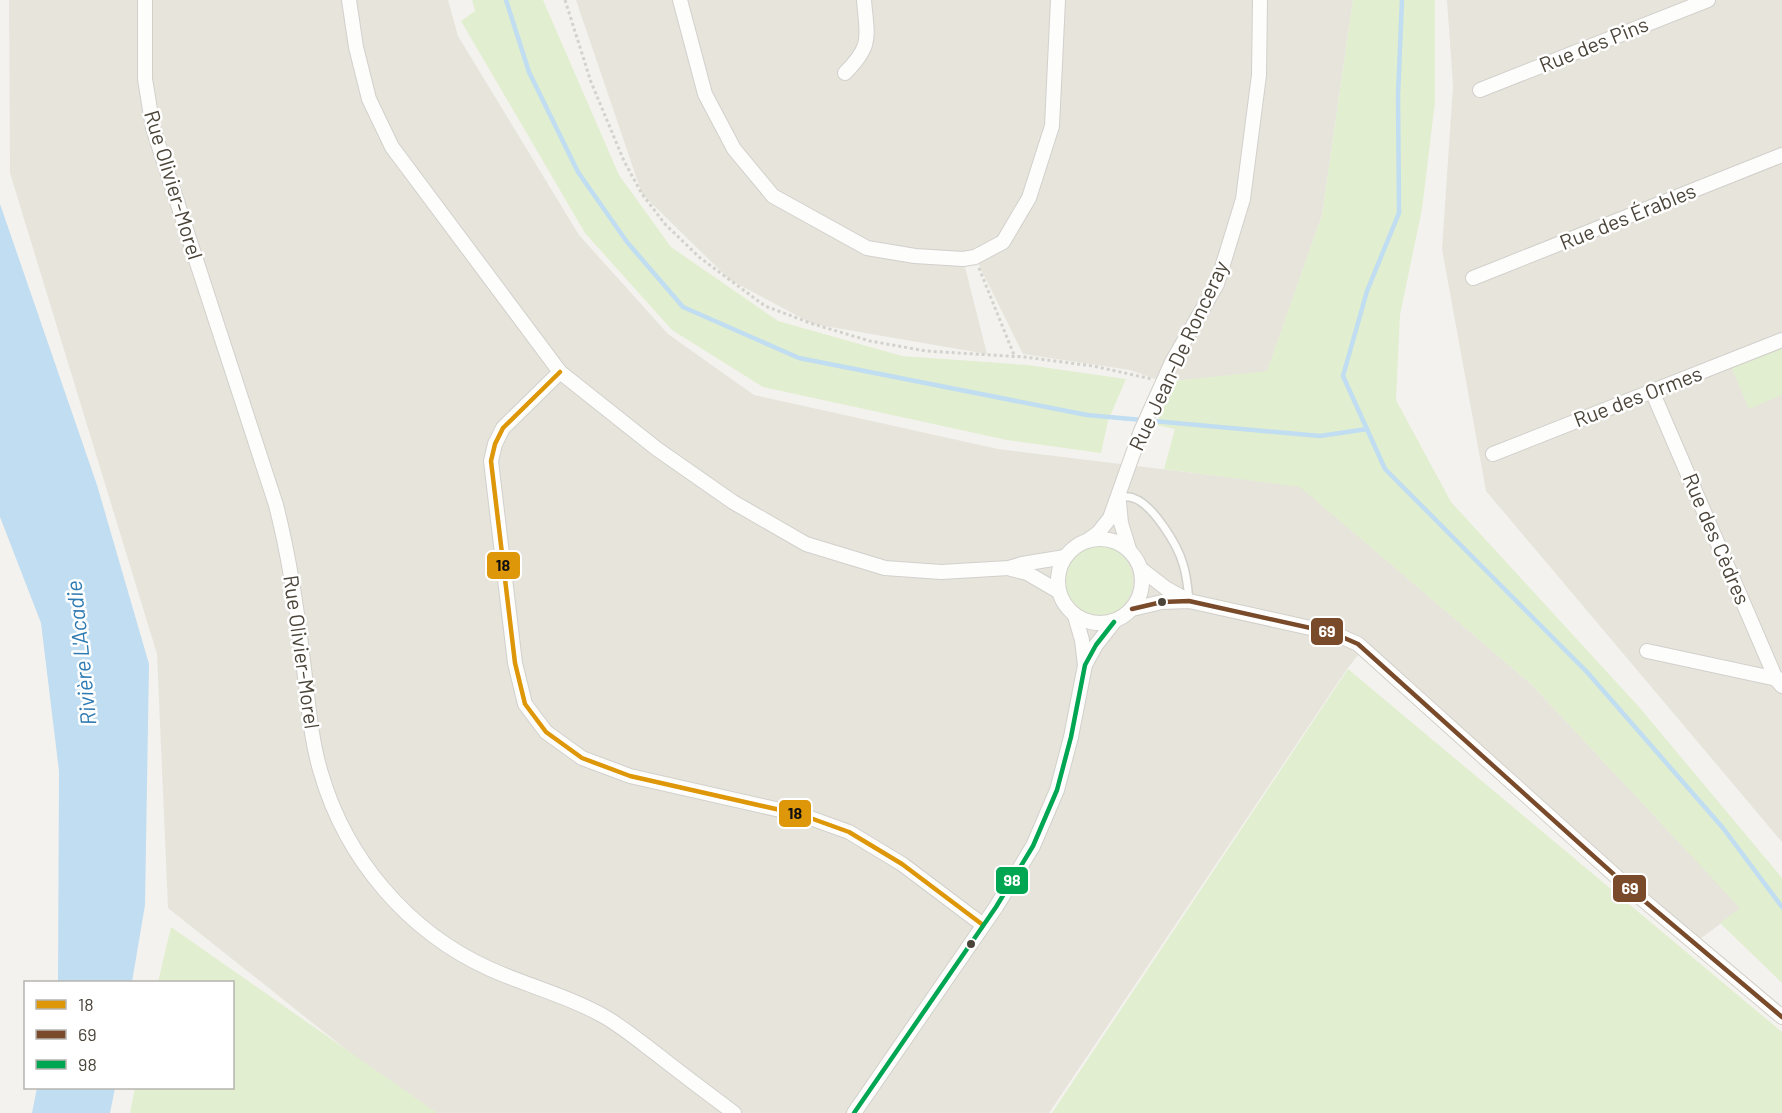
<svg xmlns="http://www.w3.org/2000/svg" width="1782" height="1113" font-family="Barlow,sans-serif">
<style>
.residential{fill:#e7e4dc}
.green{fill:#e1eecf}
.water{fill:#c0ddf1}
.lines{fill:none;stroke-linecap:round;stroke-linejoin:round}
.stream{stroke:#c0ddf1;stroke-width:4.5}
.lane-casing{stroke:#d2d0cb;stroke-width:10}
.street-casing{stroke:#d2d0cb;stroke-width:16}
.path{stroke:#d3d2cc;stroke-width:3;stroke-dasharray:3 3;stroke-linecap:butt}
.lane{stroke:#fdfdfc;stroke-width:7}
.street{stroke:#fdfdfc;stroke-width:14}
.bus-1-casing{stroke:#fff;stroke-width:9}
.bus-2-casing{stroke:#fff;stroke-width:9}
.bus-3-casing{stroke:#fff;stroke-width:9}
.bus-1{stroke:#dd9709;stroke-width:4.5}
.bus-2{stroke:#7a4b2a;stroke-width:4.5}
.bus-3{stroke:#00a651;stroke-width:4.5}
.bus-dot{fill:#4b4439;stroke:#fff;stroke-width:2}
.labels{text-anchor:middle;stroke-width:5;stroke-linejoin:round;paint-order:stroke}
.street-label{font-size:21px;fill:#4b4439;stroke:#fff}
.water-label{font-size:22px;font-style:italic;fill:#2e7ab2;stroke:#fff}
.line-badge{stroke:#fff;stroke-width:2}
.badge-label{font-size:16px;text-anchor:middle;font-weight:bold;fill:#fff}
.pale-badge-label{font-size:16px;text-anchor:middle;font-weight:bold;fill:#111}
</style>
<rect width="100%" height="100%" fill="#f4f2ee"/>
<!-- residential -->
<g class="residential">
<polygon points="9,0 448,0 458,36 579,235 668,334 754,395 998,449 1300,486 1531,684 1741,908 1695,943 1364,648 1347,669 1049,1113 436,1113 392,1086 168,908 157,654 10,173"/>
<polygon points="576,0 1353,0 1322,215 1267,372 1163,382 1130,370 1023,354 975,257 963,259 987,354 813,324 730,280 642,194"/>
<polygon points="1447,0 1782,0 1782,842 1486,491 1442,249 1453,86"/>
</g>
<!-- green -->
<g class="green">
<polygon points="472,0 543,0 619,175 671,247 778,321 902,356 1028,365 1126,379 1108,421 1101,453 1007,440 763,387 672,330 585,233 461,21 475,11"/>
<polygon points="1353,0 1435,0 1435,102 1422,209 1400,315 1396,400 1451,502 1640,708 1782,878 1782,983 1720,923 1740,908 1531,684 1300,487 1164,469 1175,429 1156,425 1174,381 1267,371 1322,215"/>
<polygon points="1782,340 1782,395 1749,409 1729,361"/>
<circle cx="1097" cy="581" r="36"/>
<polygon points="1348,669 1782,1032 1782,1113 1052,1113"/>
<polygon points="171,927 437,1113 130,1113 135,1088 232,1088 232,982 158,982"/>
</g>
<!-- water -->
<g class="water">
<polygon points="0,204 97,485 149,664 145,905 132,982 58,982 59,771 41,623 0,517"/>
<polygon points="37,1088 115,1088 110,1113 32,1113"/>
</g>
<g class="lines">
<!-- stream -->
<g class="stream">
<polyline points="506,0 529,72 578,172 627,242 683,307 799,358 1087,415 1320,436 1367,429"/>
<polyline points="1402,0 1398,95 1399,213 1367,291 1343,376 1385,469 1587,672 1723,828 1782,907"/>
</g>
<!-- lane casing -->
<g class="lane-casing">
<path id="lane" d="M 1119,497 C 1123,497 1129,496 1133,498 C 1153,504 1178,546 1183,564 C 1187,576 1188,589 1189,601"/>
</g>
<!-- street casing -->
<g class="street-casing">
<g id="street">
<path d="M 145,0 L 145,79 L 153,128 L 276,505 C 289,556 297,608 303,661 C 308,698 310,737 321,773 C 346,859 408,932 490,969 C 528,986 571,997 607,1018 C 625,1029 642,1043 658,1055 C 683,1075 709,1094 734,1113"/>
<polyline points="349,0 356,47 369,99 392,147 560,372 657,449 733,502 806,544 885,568 941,572 1009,568 1022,564 1065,557"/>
<polyline points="680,0 705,94 734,149 773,196 867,248 915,256 963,259 975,257 1003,242 1029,198 1052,126 1058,0"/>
<path d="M 845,73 C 873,45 867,37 864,0"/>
<polyline points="1480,90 1708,0"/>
<polyline points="1473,278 1782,155"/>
<polyline points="560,372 503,428 495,444 491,461 515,663 525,704 546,732 582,758 630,776 802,815 849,832 902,864 983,925"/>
<polyline points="1652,391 1776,679 1782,686"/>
<polyline points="1493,454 1782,340"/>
<polyline points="1119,502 1121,523 1129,549"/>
<circle cx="1100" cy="581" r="42"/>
<polyline points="1087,541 1098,533 1110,518 1141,431 1172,362 1217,284 1243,199 1259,75 1260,0"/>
<polyline points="1011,569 1027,573 1058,591"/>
<polyline points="1141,569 1167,589 1187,600"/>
<polyline points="1132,609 1162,602 1189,601 1333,633 1358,644 1629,888 1782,1017"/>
<polyline points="1075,616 1082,640 1085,665"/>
<polyline points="1647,651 1782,680"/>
<polyline points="854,1113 996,907 1033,846 1057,790 1071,737 1085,665 1096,645 1114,622"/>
</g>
</g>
<!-- path -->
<g class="path">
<polyline points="565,0 591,82 624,161 642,194 665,224 699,257 765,306 813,324 870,341 926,351 1024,357 1093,366 1152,379"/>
<polyline points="979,268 1014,355"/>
</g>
<!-- lane -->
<use href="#lane" class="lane"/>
<!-- street -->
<use href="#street" class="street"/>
<!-- bus-1 casing -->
<g class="bus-1-casing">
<polyline id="bus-1" points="560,372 503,428 495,444 491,461 515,663 525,704 546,732 582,758 630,776 802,815 849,832 902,864 983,925"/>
</g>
<!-- bus-2 casing -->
<g class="bus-2-casing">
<polyline id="bus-2" points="1132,609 1162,602 1189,601 1333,633 1358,644 1629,888 1782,1017"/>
</g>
<!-- bus-3 casing -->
<g class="bus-3-casing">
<polyline id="bus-3" points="854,1113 996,907 1033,846 1057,790 1071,737 1085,665 1096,645 1114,622"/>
</g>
<!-- bus-1 -->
<use href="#bus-1" class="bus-1"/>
<!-- bus-2 -->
<use href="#bus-2" class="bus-2"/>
<!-- bus-3 -->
<use href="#bus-3" class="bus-3"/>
</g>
<!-- markers -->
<g class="bus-dot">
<circle cx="1162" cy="602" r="5"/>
<circle cx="971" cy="944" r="5"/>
</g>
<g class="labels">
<!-- street labels -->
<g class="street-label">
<text transform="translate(1594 45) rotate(-22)" y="7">Rue des Pins</text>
<text transform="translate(173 185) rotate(73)" y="7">Rue Olivier-Morel</text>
<text transform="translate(1628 217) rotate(-22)" y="7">Rue des Érables</text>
<text transform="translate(1179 356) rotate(-65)" y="7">Rue Jean-De Ronceray</text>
<text transform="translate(1638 397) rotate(-21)" y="7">Rue des Ormes</text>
<text transform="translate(1716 539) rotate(67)" y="7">Rue des Cèdres</text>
<text transform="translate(301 652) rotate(82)" y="7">Rue Olivier-Morel</text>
</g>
<!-- water labels -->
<g class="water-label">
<text transform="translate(81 653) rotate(-96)" y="8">Rivière L'Acadie</text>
</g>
</g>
<g class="line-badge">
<rect x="486" y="551" width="35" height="29" rx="6" fill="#dd9709"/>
<rect x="1310" y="617" width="34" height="29" rx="6" fill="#7a4b2a"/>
<rect x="778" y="799" width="34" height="29" rx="6" fill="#dd9709"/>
<rect x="995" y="866" width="34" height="29" rx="6" fill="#00a651"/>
<rect x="1612" y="874" width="35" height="29" rx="6" fill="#7a4b2a"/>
</g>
<g class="badge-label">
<text x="1327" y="637">69</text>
<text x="1012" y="886">98</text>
<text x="1630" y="894">69</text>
</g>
<g class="pale-badge-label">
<text x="503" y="571">18</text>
<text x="795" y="819">18</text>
</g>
<!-- legend -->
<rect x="24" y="981" width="210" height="108" fill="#ffffff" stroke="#b7b4b0" stroke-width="1.5"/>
<rect x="36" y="1000" width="30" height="9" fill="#dd9709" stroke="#b7b4b0" stroke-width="1.5"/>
<text x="78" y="1011" font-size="18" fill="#4b4439">18</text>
<rect x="36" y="1030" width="30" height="9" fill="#7a4b2a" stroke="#b7b4b0" stroke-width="1.5"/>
<text x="78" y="1041" font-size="18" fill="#4b4439">69</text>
<rect x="36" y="1060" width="30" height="9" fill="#00a651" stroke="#b7b4b0" stroke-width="1.5"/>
<text x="78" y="1071" font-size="18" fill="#4b4439">98</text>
</svg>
